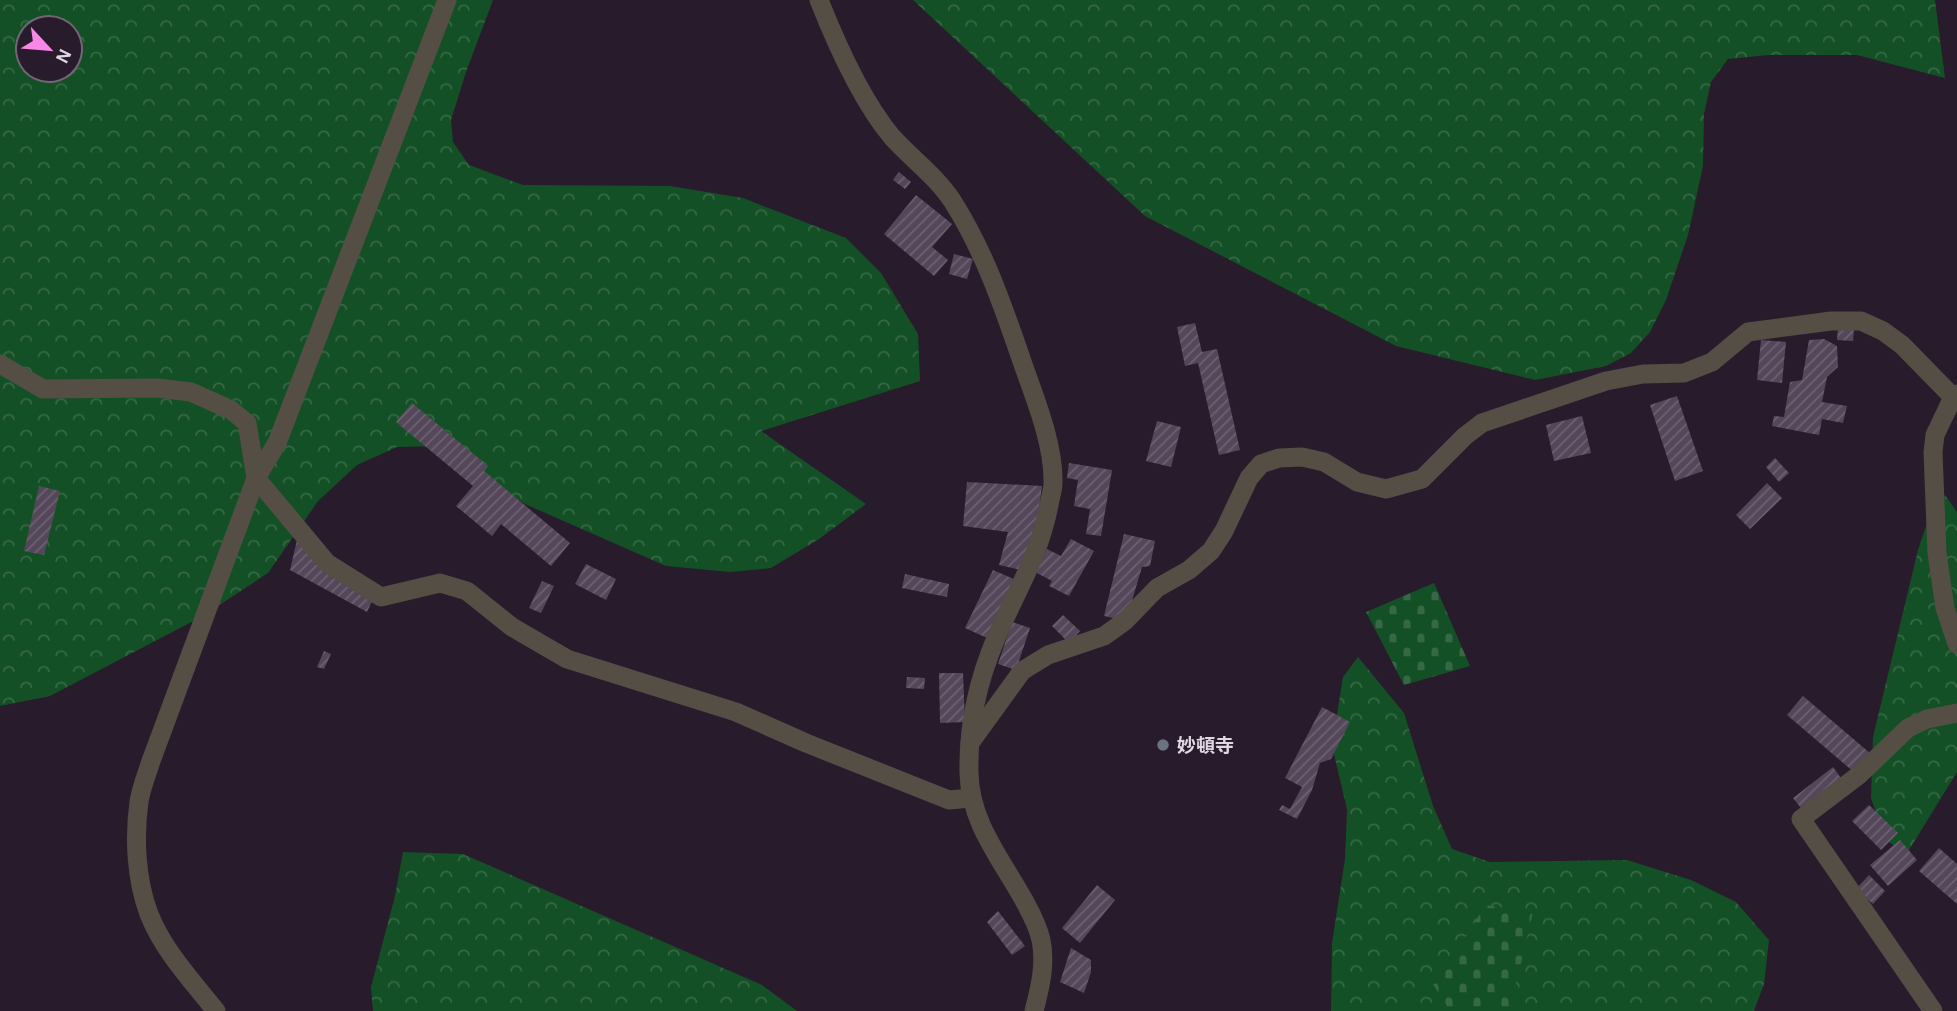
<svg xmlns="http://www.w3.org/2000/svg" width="1957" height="1011" font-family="'Alegreya Sans','Noto Sans JP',sans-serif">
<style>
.forest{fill:url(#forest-crowns);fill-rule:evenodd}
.cemetery{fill:url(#cemetery-stones)}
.building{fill:url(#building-hatch)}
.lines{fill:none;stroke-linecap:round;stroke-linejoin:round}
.minor{stroke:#544e45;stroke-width:19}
.worship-dot{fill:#6b7280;stroke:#281b2c;stroke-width:2.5}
.labels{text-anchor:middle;stroke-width:5;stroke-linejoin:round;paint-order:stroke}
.poi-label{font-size:19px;font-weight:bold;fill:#dfd7e2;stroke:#281b2c;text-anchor:start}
</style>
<defs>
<pattern id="forest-crowns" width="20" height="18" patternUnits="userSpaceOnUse" patternTransform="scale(1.75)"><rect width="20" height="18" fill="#145026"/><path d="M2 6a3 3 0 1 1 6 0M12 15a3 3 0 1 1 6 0" fill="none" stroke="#366845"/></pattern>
<pattern id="cemetery-stones" width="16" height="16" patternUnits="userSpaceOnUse" patternTransform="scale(1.75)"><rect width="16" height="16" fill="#145026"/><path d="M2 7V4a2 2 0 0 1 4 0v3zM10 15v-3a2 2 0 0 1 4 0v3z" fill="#366845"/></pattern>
<pattern id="building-hatch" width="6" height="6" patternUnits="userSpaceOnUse" patternTransform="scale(1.75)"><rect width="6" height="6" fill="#55475a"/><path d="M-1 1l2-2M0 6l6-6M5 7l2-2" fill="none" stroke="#6d6171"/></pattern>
</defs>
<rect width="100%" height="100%" fill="#281b2c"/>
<!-- forest -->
<g class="forest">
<path d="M 0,0 L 493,0 L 466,72 L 451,120 L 453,142 L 469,165 L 523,185 L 670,186 L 743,198 L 846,238 L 881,273 L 918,334 L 920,381 L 761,431 L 866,504 L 819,539 L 771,568 L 730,572 L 666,566 L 525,504 L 443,446 L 397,447 L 357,465 L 318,501 L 268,573 L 201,617 L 50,696 L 0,706 ZM 28,28 L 70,28 L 70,70 L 28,70 Z"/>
<polygon points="913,0 1935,0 1945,78 1857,55 1769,55 1728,59 1711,82 1704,114 1703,166 1688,235 1666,300 1650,332 1631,353 1606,366 1535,380 1396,346 1145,216"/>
<polygon points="1945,495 1957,512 1957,772 1906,855 1885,839 1871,798 1873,737 1918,550 1931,511"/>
<polygon points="1358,657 1404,713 1433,806 1452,849 1490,862 1627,860 1691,880 1736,902 1769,940 1764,984 1754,1011 1331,1011 1332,943 1345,859 1347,809 1332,746 1343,677"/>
<polygon points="403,852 463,854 762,985 797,1011 373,1011 371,987 395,896"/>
</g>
<!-- cemetery -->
<g class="cemetery">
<polygon points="1434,583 1470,666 1404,685 1366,612"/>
<polygon points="1486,905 1533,912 1511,1005 1517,1011 1450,1011 1433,984"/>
</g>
<!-- building -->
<g class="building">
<polygon points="899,172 911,182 905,189 893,180"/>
<polygon points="916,195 952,224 932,247 948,260 934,276 884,234"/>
<polygon points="954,254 973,259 967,279 949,274"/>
<polygon points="1195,323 1202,352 1217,349 1240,450 1219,455 1198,363 1185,366 1177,327"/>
<polygon points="1838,328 1854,329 1853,341 1837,340"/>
<polygon points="1824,339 1837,346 1838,367 1827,377 1822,402 1847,406 1843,423 1822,419 1819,435 1772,426 1774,416 1784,417 1790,382 1802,380 1809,340"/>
<polygon points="1761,340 1786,342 1782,383 1757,380"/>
<polygon points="1677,396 1703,471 1675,481 1650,405"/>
<polygon points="412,403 488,466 484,471 570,543 551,566 501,524 492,536 456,506 473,486 396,422"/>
<polygon points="1582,416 1591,453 1554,461 1546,425"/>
<polygon points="1157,421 1181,427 1171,467 1146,461"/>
<polygon points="1775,458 1789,473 1779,482 1766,467"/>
<polygon points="1069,463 1112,470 1101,536 1086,534 1090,509 1074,506 1078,480 1067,478"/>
<polygon points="967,482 1042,486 1035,540 1021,570 999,565 1008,532 963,526"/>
<polygon points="1767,483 1782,498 1750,529 1736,515"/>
<polygon points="39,486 60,491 44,555 24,551"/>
<polygon points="1124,534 1155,541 1150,566 1142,567 1131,604 1118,619 1104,616"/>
<polygon points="1071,539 1094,551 1069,596 1049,586 1052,581 1035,572 1047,549 1061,556"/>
<polygon points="297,540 373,599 367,612 290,570"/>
<polygon points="586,564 616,579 606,600 575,584"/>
<polygon points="993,570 1016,580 987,638 965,628"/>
<polygon points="905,574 949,584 947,597 902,588"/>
<polygon points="542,581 554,586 541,613 529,608"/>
<polygon points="1063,615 1080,631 1069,643 1052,626"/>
<polygon points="1012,622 1030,628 1016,670 998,664"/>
<polygon points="324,651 331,654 324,669 317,667"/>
<polygon points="939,673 963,673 965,722 940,723"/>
<polygon points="907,677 925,678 924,689 906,688"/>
<polygon points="1803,696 1871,754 1855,773 1787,715"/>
<polygon points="1322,707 1350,722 1331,759 1320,763 1312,790 1297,819 1279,810 1282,805 1290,809 1302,787 1285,778"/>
<polygon points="1833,767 1843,781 1804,812 1793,798"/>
<polygon points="1869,805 1898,833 1881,850 1852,821"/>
<polygon points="1900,840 1917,860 1888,886 1870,865"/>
<polygon points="1939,848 1957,864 1957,904 1919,871"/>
<polygon points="1869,875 1885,891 1873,904 1856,889"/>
<polygon points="1097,885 1115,900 1080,943 1062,928"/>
<polygon points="998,911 1025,946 1012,955 987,922"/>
<polygon points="1071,948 1091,960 1091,972 1084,993 1060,982"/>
</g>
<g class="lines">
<!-- minor -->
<g class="minor">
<path d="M 819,0 C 836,43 862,101 892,137 C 912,159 937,177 953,202 C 986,254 1005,312 1025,370 C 1037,403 1054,447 1053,483 C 1053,490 1050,498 1049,505 C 1039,557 1016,591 996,638 C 977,683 968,725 969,773 C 970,824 1003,861 1026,904 C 1032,915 1038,927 1041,940 C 1046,964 1040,988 1034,1011"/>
<polyline points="0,364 43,389 157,388 191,392 231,410 247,423 256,478 327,563 381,597 440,583 467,591 512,627 567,659 736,712 806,743 949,800 971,798"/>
<polyline points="1957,394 1953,397 1935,435 1933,452 1937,553 1945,608 1957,644"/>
<polyline points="970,743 1022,671 1048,655 1104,636 1125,621 1157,588 1189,570 1211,551 1224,531 1249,478 1261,464 1279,458 1302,457 1324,462 1357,482 1386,489 1422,479 1465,436 1482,423 1606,381 1643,374 1684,373 1712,362 1748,332 1831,321 1861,321 1883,331 1902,345 1953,397"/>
<path d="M 216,1011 C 192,981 163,950 149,914 C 136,880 134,837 139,802 C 141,788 147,774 151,761 L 256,478 L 277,443 L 447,0"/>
<polyline points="1933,1011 1801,819 1859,775 1908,728 1927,719 1957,713"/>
</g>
</g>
<!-- markers -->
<circle class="worship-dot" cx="1163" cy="745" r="7"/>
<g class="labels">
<!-- poi labels -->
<g class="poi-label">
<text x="1177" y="752">妙頓寺</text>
</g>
</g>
<!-- north arrow -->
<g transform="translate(49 49) rotate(116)"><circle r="33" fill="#281b2c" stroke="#716675" stroke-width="2"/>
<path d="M0-5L12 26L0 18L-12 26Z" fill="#fa87e7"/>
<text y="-10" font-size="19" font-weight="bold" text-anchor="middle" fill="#dfd7e2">N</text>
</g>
</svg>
